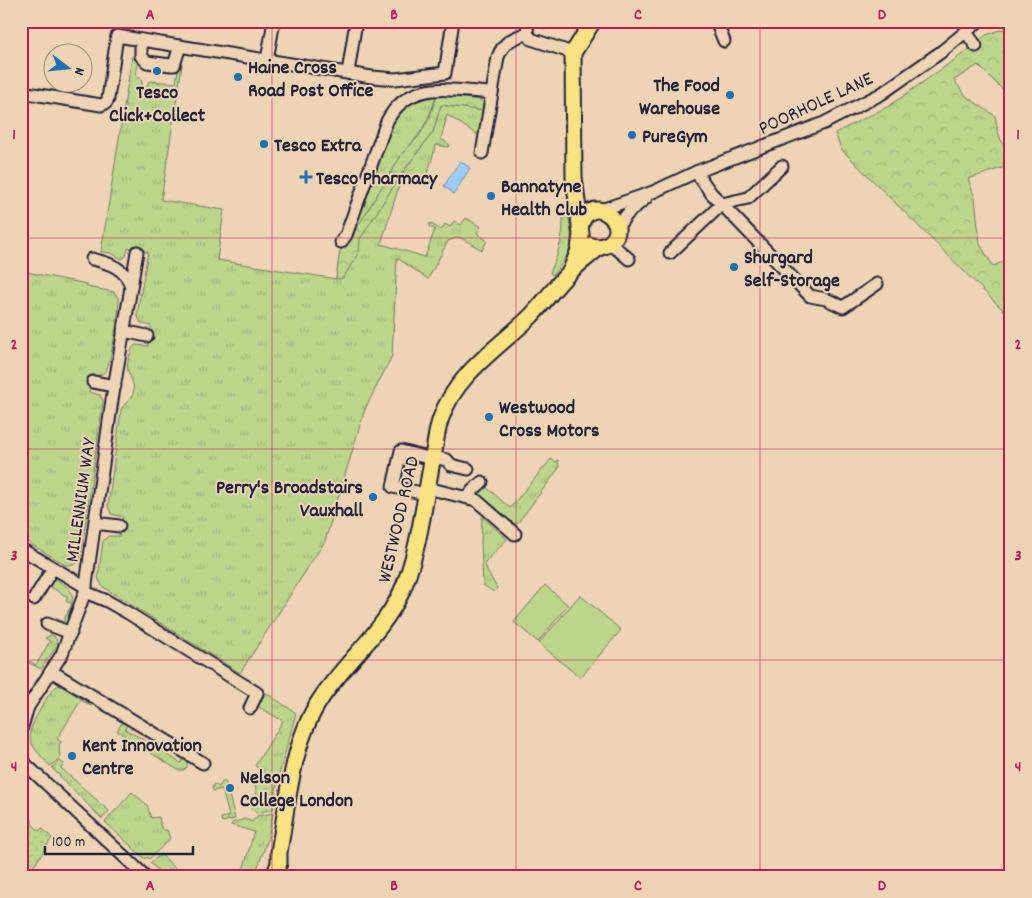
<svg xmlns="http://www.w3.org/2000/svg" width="1032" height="898" font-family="Dekko,sans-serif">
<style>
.grass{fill:url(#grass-tufts);stroke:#6f7c63}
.forest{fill:url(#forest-crowns);stroke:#6f7c63}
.garden{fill:url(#garden-dots);stroke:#6f7c63}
.pitch{fill:#bcd58b;stroke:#6f7c63}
.water{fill:url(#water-ripples);stroke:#6d89ae}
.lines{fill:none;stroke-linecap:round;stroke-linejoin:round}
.minor-casing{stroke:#22223b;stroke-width:15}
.major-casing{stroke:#22223b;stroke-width:19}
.minor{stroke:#eed3b5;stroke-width:11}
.major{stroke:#f8e281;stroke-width:15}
.grid{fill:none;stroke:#c2185b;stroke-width:1;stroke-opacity:0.55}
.poi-dot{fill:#1f6fb2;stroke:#eed3b5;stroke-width:2}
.labels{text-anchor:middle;stroke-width:4;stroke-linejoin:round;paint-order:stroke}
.poi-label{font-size:20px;font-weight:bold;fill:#22223b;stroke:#eed3b5;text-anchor:start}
.street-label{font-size:20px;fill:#22223b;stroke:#eed3b5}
.neatline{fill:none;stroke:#c2185b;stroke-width:2}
.grid-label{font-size:16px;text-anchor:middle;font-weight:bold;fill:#c2185b}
</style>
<defs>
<pattern id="grass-tufts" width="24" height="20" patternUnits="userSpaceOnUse" patternTransform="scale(1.25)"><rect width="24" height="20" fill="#bcd58b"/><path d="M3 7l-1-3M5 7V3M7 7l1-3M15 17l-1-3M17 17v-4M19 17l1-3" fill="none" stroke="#a1b779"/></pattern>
<pattern id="forest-crowns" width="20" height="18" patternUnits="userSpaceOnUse" patternTransform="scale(1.25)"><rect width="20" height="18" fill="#bcd58b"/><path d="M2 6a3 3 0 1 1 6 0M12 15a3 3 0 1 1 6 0" fill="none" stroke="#a1b779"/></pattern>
<pattern id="garden-dots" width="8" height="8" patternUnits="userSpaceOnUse" patternTransform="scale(1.25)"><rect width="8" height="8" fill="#bcd58b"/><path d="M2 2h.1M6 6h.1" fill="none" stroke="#a1b779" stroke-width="1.8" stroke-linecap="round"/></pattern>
<pattern id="water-ripples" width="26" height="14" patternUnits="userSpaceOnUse" patternTransform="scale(1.25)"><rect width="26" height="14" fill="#9fcdfa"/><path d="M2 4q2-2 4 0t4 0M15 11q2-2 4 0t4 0" fill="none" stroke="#89b0d7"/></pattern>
</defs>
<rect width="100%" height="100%" fill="#eed3b5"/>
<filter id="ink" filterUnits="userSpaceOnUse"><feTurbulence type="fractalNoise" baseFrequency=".02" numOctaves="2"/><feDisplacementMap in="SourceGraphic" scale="10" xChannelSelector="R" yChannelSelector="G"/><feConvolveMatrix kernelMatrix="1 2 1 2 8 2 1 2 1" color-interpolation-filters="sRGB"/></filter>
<g filter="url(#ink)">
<!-- grass -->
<g class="grass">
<polygon points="535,21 567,21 563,27 545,29 537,26"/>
<path d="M 132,56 L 139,57 L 136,76 C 143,79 142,82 142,89 L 146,89 L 149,81 L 176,83 L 179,64 L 182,65 L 161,200 L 224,210 L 217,260 L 336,279 L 340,251 L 345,246 L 351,236 L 394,122 C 405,100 413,97 437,95 C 427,123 422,133 402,154 L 402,173 L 433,132 L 441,104 L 485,111 L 481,137 L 447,115 L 441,139 L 450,145 L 448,147 L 436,145 L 426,179 L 403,173 L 381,244 L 425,257 L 435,229 L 429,227 L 430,223 L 441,230 L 445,224 L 450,227 L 454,221 L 461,225 L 466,218 L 481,227 L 477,233 L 487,241 L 482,250 L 459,237 L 448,241 L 428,279 L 397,258 L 392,356 L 365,409 L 325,541 L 240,673 L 103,587 L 98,578 L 103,541 L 108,536 L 119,536 L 123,517 L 111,514 L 108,506 L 121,410 C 124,403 130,401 133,394 C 135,385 131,379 128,371 C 126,364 130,351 135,345 L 148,346 L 151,326 L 141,323 L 137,315 L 148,252 L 128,248 L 126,256 L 122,259 L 111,253 L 101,252 Z"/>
<path d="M 562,203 C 568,211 573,234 571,245 C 570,255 559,266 553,275 L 550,273 C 561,246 565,233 562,203 Z"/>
<path d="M 21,271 L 87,284 L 87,287 L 114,292 L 119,299 C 120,308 111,363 106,370 C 103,375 98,376 92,375 L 89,392 L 100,395 L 103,401 L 81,554 L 80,560 L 74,565 L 66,565 L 21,538 Z"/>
<polygon points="551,459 556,462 558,460 559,468 517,524 511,524 477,494 485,486 510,508"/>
<polygon points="482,517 507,539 485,563 487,571 497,588 494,592 483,585 481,542"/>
<path d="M 52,577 C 68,588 77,589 70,610 C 69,615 67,621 65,625 L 58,623 L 56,618 L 63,622 L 72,604 L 66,601 L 68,597 L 47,585 Z"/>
<polygon points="51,635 55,637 58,644 41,669 29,663 30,661 36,665 50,641 45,638"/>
<path d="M 59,685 L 92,705 L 91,706 L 81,700 L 57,739 L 61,742 L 59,745 L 60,759 L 50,766 C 26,740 24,738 42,706 C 47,698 51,689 59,685 Z"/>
<polygon points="266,693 296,713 277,782 255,766 283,721 257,706"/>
<polygon points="128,722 125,729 151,744 155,739 148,751 117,731 121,724"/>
<polygon points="159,741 156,748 181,763 185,757 187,759 187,767 184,770 178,770 151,753"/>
<polygon points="59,761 60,761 64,764 61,768 109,811 102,819 52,768"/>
<polygon points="223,781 226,783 235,819 222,822 221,818 229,816 222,789 213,791 212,788 214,784 219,787"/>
<polygon points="132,792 147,805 151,818 159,817 161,828 163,830 167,830 170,839 149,859 147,857 145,859 105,822"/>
<polygon points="273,813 267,842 254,877 241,877 254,832 231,825 232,823 245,819 252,822 257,816"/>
<polygon points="161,854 183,877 166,877 150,863"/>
</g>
<!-- forest -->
<g class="forest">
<polygon points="1011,26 1011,98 978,65 954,80 966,96 995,116 998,132 1011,165 968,179 975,198 980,244 993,266 1011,259 1011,290 1008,292 1011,295 1011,318 841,149 835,133 889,106 967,51 986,35"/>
<polygon points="437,95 480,100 486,106 485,111 441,105 433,132 402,173 360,239 359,252 343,278 336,279 340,251 349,241 402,154 419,136 429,119"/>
</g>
<!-- garden -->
<g class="garden">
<polygon points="262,774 277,785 273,809 257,813 251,809 249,802 258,800 255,786"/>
<polygon points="21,808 32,819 32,824 39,831 42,828 52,838 32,869 21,869"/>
</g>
<!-- pitch -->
<g class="pitch">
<polygon points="545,585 568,605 538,642 514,622"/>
<polygon points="580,595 621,630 580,678 539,643"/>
</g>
<!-- water -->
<polygon class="water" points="460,161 470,168 454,194 444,186"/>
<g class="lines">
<!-- minor casing -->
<g class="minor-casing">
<g id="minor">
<polyline points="528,21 527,33 531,39 573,53"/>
<polyline points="716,21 724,41"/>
<polyline points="967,25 966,32 976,46"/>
<polyline points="141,40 141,56 147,62 171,65 174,65 180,46"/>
<polyline points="267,60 274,21"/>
<polyline points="348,73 356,21"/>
<polyline points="21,92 101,105 106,103 108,99 117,36 372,77 395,79 445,73 453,21"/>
<path d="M 482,153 L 498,57 C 504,41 512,39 527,33"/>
<polyline points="696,172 711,193 810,296 826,299 843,307 877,284"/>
<polyline points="601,210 653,192 696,172 824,123 881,94 941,52 979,21"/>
<polyline points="617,227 629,212 646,198"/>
<path d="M 341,242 L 346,235 L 387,121 C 410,78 451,91 492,93"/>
<polyline points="610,243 629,259"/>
<polyline points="670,253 722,204 748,198 782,166"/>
<path d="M 92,259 C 109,263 126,268 131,287"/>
<polyline points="123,331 147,336"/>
<polyline points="93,382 115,386"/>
<polyline points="433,457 447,460 451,465 468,469"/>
<polyline points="427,488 476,500 515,534"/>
<polyline points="426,494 393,487 401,451 432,459"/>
<polyline points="469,498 472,491 482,482"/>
<polyline points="95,523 119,526"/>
<polyline points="21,549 86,587"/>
<polyline points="85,592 107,601 128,613 257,693 250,708"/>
<polyline points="34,599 53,568"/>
<polyline points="47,624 71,633"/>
<polyline points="51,671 203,763"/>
<polyline points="21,730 28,707 62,654 85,592 112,400 137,252"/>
<polyline points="21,760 146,877"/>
</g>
</g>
<!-- major casing -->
<g class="major-casing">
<g id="major">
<path d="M 580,228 C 588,188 637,225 608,244 C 602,248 596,248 589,245"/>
<polyline points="571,270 579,250 581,234 574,177 573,53 593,21"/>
<path d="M 274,877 L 279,863 L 279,852 C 288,802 292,740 322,697 C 346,662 381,633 400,595 C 419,556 425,495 434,451 C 436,440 437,428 441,418 C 456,374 498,348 530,317 C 544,303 556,285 570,272 C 579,263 590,256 599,247"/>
</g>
</g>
<!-- minor -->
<use href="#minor" class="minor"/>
<!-- major -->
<use href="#major" class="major"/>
</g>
</g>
<!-- grid -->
<path class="grid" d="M 272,21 L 272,877M 516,21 L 516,877M 760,21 L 760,877M 21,238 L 1011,238M 21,449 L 1011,449M 21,660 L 1011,660"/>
<!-- markers -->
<g class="poi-dot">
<circle cx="157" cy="71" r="5"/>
<circle cx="238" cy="77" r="5"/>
<circle cx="730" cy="95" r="5"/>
<circle cx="632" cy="135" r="5"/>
<circle cx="264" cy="144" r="5"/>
<path d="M303.5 169.5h5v5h5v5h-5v5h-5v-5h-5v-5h5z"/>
<circle cx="491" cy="196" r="5"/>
<circle cx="734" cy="267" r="5"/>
<circle cx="489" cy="417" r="5"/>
<circle cx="373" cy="497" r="5"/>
<circle cx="72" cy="756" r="5"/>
<circle cx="230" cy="788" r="5"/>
</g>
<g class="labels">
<!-- poi labels -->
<g class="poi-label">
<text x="248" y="73">Haine Cross<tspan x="248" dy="23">Road Post Office</tspan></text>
<text x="720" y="91" text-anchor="end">The Food<tspan x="720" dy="23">Warehouse</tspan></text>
<text x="157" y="98" text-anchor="middle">Tesco<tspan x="157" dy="23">Click+Collect</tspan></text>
<text x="642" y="142">PureGym</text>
<text x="274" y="151">Tesco Extra</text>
<text x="316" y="184">Tesco Pharmacy</text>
<text x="501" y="192">Bannatyne<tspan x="501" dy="23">Health Club</tspan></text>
<text x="744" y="263">Shurgard<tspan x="744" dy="23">Self-Storage</tspan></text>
<text x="499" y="413">Westwood<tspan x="499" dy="23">Cross Motors</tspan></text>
<text x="363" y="493" text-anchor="end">Perry's Broadstairs<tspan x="363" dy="23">Vauxhall</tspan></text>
<text x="82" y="751">Kent Innovation<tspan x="82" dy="23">Centre</tspan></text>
<text x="240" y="783">Nelson<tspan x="240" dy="23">College London</tspan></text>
</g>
<!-- street labels -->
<g class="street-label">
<text transform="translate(815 102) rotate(-25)" y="7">POORHOLE LANE</text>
<text transform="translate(79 500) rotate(-82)" y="7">MILLENNIUM WAY</text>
<text transform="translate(397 519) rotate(-77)" y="7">WESTWOOD ROAD</text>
</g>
</g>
<!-- margin -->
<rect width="1032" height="898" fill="none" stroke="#eed3b5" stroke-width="55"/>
<!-- north arrow -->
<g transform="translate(68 68) rotate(106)"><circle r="24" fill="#eed3b5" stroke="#9c8c84"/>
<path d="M0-4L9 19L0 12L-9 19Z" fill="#1f6fb2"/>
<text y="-8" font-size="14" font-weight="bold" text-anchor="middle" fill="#22223b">N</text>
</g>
<!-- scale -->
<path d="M45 846v8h148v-8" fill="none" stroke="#22223b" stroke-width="2.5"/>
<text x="52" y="846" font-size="15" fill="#22223b" stroke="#eed3b5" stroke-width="4" paint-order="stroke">100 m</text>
<rect x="28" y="28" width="976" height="842" class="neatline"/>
<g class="grid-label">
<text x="150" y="19">A</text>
<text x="394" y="19">B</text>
<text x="638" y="19">C</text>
<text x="882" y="19">D</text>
<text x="14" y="139">1</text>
<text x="1018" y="139">1</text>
<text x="14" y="349">2</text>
<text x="1018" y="349">2</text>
<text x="14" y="560">3</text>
<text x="1018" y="560">3</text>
<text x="14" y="771">4</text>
<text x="1018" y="771">4</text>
<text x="150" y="890">A</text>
<text x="394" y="890">B</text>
<text x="638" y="890">C</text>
<text x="882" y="890">D</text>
</g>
</svg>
